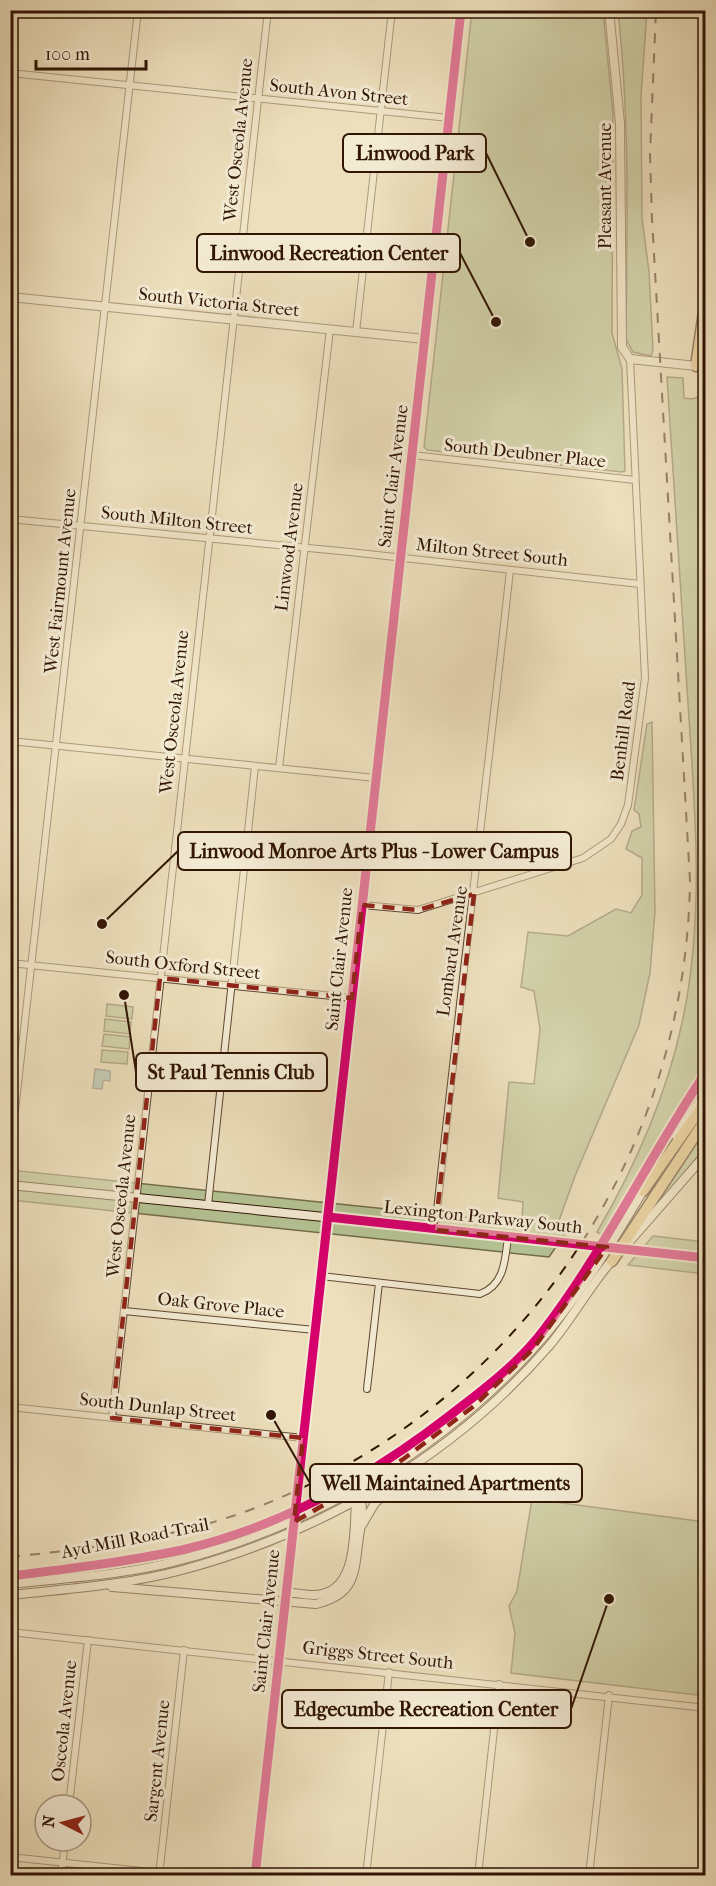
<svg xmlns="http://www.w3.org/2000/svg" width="716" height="1886" font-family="'IM FELL French Canon',serif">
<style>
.green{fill:#b4c394;stroke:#726c4c;stroke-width:1.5}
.water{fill:#9abcb7;stroke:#70796f;stroke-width:1.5}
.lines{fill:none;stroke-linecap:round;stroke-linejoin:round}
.minor-casing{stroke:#604831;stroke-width:8}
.tertiary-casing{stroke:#604831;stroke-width:10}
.secondary-casing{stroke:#311503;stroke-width:10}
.motorway-casing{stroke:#311503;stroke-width:13}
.minor{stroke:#f3ead3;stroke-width:6}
.tertiary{stroke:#f3ead3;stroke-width:8}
.secondary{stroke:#f3ead3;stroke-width:8}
.motorway{stroke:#e6c07e;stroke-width:10}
.rail{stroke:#311503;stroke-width:2;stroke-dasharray:10 10;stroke-linecap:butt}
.tertiary-bridge-casing{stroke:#604831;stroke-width:10;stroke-linecap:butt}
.secondary-bridge-casing{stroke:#311503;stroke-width:10;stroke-linecap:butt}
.tertiary-bridge{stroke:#f3ead3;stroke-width:8}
.secondary-bridge{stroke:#f3ead3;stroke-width:8}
.cycleway-casing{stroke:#f3ead3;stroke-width:13}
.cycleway{stroke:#d6006c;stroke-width:9}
.marked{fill:none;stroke:#8f2418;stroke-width:4.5;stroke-dasharray:12 8;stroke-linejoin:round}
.labels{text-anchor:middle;stroke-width:6;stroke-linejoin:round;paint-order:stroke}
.street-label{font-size:18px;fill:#311503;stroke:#f3ead3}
.leader{fill:none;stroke:#311503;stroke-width:2}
.callout-dot{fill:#311503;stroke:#f3ead3;stroke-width:2}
.callout{fill:#f3ead3;stroke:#311503;stroke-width:2}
.callout-label{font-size:20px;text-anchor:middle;font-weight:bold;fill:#311503}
</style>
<rect width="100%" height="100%" fill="#eddfbc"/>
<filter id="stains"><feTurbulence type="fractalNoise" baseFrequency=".00333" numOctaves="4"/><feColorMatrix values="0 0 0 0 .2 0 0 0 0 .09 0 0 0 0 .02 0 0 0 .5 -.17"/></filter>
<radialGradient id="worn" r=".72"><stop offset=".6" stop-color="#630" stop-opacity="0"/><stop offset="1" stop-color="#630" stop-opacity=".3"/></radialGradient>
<!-- green -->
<g class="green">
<polygon points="472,11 603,11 613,114 612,333 622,369 625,471 622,472 427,450 424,447"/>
<path d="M 618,11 L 647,11 L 641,96 L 642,218 L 649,272 L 653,350 L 651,356 L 633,352 L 626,339 C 627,229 630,120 618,11 Z"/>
<path d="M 667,377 L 683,378 L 684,398 L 692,399 L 704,395 L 705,386 L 705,1064 L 602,1235 L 597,1232 C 635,1167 666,1097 682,1023 C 705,918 695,809 688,703 C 681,594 674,486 667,377 Z"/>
<polygon points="652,722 655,912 650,973 639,1025 575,1176 557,1226 569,1228 549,1257 11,1200 10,1170 522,1223 523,1202 498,1198 509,1082 534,1084 540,1029 534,991 521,987 528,932 568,936 616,909 631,913 642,895 642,858 626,849 632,831 641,827 639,814 634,810 647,724"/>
<polygon points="107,1004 133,1007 132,1019 106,1016"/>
<polygon points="105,1019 131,1022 130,1034 104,1031"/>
<polygon points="104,1034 130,1037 129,1049 102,1046"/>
<polygon points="102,1050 128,1052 127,1064 101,1062"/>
<polygon points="705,1124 705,1147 642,1226"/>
<polygon points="653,1236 705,1242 705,1274 628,1265"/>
<polygon points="532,1499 705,1522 705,1696 511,1673 515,1633 509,1606 517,1591"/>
</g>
<!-- water -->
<polygon class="water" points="95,1069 110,1071 110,1081 103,1080 102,1089 93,1088"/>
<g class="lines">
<!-- minor casing -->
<g class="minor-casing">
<g id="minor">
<polyline points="10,73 449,118"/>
<polyline points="356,332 392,10"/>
<polyline points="412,455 635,480"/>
<polyline points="10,519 350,552 640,584"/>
<polyline points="10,741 376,778"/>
<polyline points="279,768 330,329"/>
<polyline points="362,905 418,910 583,858 611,839 621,824 628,805 645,678 630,359"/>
<polyline points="10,963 352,998"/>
<polyline points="10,1155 138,10"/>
<polyline points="208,1205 255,766"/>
<path d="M 435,1230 C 458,1009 486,790 510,570"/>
<path d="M 321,1276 L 480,1294 C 505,1285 505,1259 508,1237"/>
<polyline points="124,1311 315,1330"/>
<polyline points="367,1389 379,1283"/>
<polyline points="10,1407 303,1438"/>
<polyline points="112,1418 268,10"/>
<polyline points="10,1632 706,1708"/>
<polyline points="69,1805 88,1640"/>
<polyline points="10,1857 189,1876"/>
<polyline points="61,1876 65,1841"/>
<polyline points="159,1876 184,1650"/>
<polyline points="366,1876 389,1672"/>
<polyline points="478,1876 499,1684"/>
<polyline points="589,1876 609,1695"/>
<polyline points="701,1876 706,1832"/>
</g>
</g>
<!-- tertiary casing -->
<g class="tertiary-casing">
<g id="tertiary">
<polyline points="609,10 620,123 622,347 630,359 706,367"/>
<polyline points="10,297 425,339"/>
<polyline points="300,1467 461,10"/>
<polyline points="255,1876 290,1554"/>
</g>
</g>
<!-- secondary casing -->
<g class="secondary-casing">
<g id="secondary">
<polyline points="676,1136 706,1092"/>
<polyline points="10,1185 559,1241"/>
<polyline points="623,1249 706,1154"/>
<polyline points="668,1254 706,1258"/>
<polyline points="362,1525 375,1503 403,1479"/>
<path d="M 10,1584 C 67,1578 126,1575 181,1560 C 315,1524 438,1452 532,1350 C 577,1301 612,1243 646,1186"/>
<path d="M 112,1587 L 316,1604 C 357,1594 354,1572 359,1537 C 361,1524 364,1508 360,1495"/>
<path d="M 286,1592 C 295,1593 305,1595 314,1595 C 359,1595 354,1529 356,1498"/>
<path d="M 10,1595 C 67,1589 126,1585 182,1570 C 321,1533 454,1456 549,1346 C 573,1318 590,1285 614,1258"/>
</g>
</g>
<!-- motorway casing -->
<g class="motorway-casing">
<g id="motorway">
<polyline points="696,366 706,299"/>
<polyline points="643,1191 706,1101"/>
<polyline points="612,1261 706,1119"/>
</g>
</g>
<!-- minor -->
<use href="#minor" class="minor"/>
<!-- tertiary -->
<use href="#tertiary" class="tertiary"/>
<!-- secondary -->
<use href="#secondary" class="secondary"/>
<!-- motorway -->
<use href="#motorway" class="motorway"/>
<!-- rail -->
<path class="rail" d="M 10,1557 C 94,1548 177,1538 255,1508 C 517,1408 686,1159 690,881 L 652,219 L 650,154 L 656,10"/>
<!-- tertiary-bridge casing -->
<g class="tertiary-bridge-casing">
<polyline id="tertiary-bridge" points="290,1554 300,1467"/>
</g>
<!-- secondary-bridge casing -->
<g class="secondary-bridge-casing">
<polyline id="secondary-bridge" points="559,1241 668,1254"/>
</g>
<!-- tertiary-bridge -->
<use href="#tertiary-bridge" class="tertiary-bridge"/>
<!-- secondary-bridge -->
<use href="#secondary-bridge" class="secondary-bridge"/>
<!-- cycleway casing -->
<g class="cycleway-casing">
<g id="cycleway">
<polyline points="328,1217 706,1258"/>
<path d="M 10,1576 C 68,1569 125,1562 182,1550 C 280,1527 369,1478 449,1416 C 482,1391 518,1364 543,1331 C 605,1250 649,1157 706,1072"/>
<polyline points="255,1876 461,10"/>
</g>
</g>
<!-- cycleway -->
<use href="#cycleway" class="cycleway"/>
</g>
<!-- marked area -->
<path d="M0 0H716V1886H0ZM 474,894 L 435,1230 L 607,1247 L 533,1349 L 474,1406 L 402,1460 L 294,1522 L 303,1438 L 112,1418 L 160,978 L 352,998 L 362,905 L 418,910 Z" fill="#eddfbc" fill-opacity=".55" fill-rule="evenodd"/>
<path class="marked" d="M 474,894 L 435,1230 L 607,1247 L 533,1349 L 474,1406 L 402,1460 L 294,1522 L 303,1438 L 112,1418 L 160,978 L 352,998 L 362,905 L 418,910 Z"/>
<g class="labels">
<!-- street labels -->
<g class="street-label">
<text transform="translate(339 92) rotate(6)" y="6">South Avon Street</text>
<text transform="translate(238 140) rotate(-84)" y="6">West Osceola Avenue</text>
<text transform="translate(605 186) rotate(-90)" y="6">Pleasant Avenue</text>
<text transform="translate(219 302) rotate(6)" y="6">South Victoria Street</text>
<text transform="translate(525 453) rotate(6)" y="6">South Deubner Place</text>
<text transform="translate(393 476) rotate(-83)" y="6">Saint Clair Avenue</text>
<text transform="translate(177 520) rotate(6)" y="6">South Milton Street</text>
<text transform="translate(289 547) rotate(-83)" y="6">Linwood Avenue</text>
<text transform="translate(492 552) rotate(6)" y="6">Milton Street South</text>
<text transform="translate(60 581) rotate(-84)" y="6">West Fairmount Avenue</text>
<text transform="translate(174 712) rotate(-84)" y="6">West Osceola Avenue</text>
<text transform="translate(623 731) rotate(-83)" y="6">Benhill Road</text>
<text transform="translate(452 951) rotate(-82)" y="6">Lombard Avenue</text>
<text transform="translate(339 959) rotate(-84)" y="6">Saint Clair Avenue</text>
<text transform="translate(183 965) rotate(6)" y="6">South Oxford Street</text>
<text transform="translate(121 1196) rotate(-84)" y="6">West Osceola Avenue</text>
<text transform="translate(483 1217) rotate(6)" y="6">Lexington Parkway South</text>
<text transform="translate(221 1305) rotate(6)" y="6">Oak Grove Place</text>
<text transform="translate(158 1407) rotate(6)" y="6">South Dunlap Street</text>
<text transform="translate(135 1538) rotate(-11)" y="6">Ayd Mill Road Trail</text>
<text transform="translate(266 1621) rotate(-84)" y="6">Saint Clair Avenue</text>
<text transform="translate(378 1655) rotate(6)" y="6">Griggs Street South</text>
<text transform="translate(64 1721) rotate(-84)" y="6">Osceola Avenue</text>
<text transform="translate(157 1761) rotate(-84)" y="6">Sargent Avenue</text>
</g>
</g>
<!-- callouts -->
<path class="leader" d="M530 242L486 153M496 322L460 253M102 924L178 851M124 995L136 1072M271 1415L310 1483M609 1599L571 1709"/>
<g class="callout-dot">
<circle cx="530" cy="242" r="6"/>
<circle cx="496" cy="322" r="6"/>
<circle cx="102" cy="924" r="6"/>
<circle cx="124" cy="995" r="6"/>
<circle cx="271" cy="1415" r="6"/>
<circle cx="609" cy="1599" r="6"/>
</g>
<g class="callout">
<rect x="343" y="134" width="143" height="38" rx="6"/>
<rect x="197" y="234" width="263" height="38" rx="6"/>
<rect x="178" y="832" width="393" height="38" rx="6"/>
<rect x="136" y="1053" width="191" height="38" rx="6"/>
<rect x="310" y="1464" width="272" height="38" rx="6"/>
<rect x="282" y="1690" width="289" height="38" rx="6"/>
</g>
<g class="callout-label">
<text x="415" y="160">Linwood Park</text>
<text x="329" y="260">Linwood Recreation Center</text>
<text x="374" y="858">Linwood Monroe Arts Plus - Lower Campus</text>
<text x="231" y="1079">St Paul Tennis Club</text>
<text x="446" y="1490">Well Maintained Apartments</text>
<text x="426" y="1716">Edgecumbe Recreation Center</text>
</g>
<!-- margin -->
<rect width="716" height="1886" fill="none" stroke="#eddfbc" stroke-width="36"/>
<rect x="12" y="12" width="692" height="1862" fill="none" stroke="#311503" stroke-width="3"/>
<rect x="18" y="18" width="680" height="1850" fill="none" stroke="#311503" stroke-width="1.5"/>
<!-- north arrow -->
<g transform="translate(63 1823) rotate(276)"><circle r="28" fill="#f3ead3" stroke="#a59580" stroke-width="1.5"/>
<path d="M0-4.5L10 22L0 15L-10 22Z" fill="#8f2418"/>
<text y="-9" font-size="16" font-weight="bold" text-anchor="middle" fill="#311503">N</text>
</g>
<!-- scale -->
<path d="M36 60v9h110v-9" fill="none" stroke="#311503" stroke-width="3"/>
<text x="45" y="60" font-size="18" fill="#311503" stroke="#f3ead3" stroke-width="4.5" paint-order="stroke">100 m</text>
<rect width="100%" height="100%" filter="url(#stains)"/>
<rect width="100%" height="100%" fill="url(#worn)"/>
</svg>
